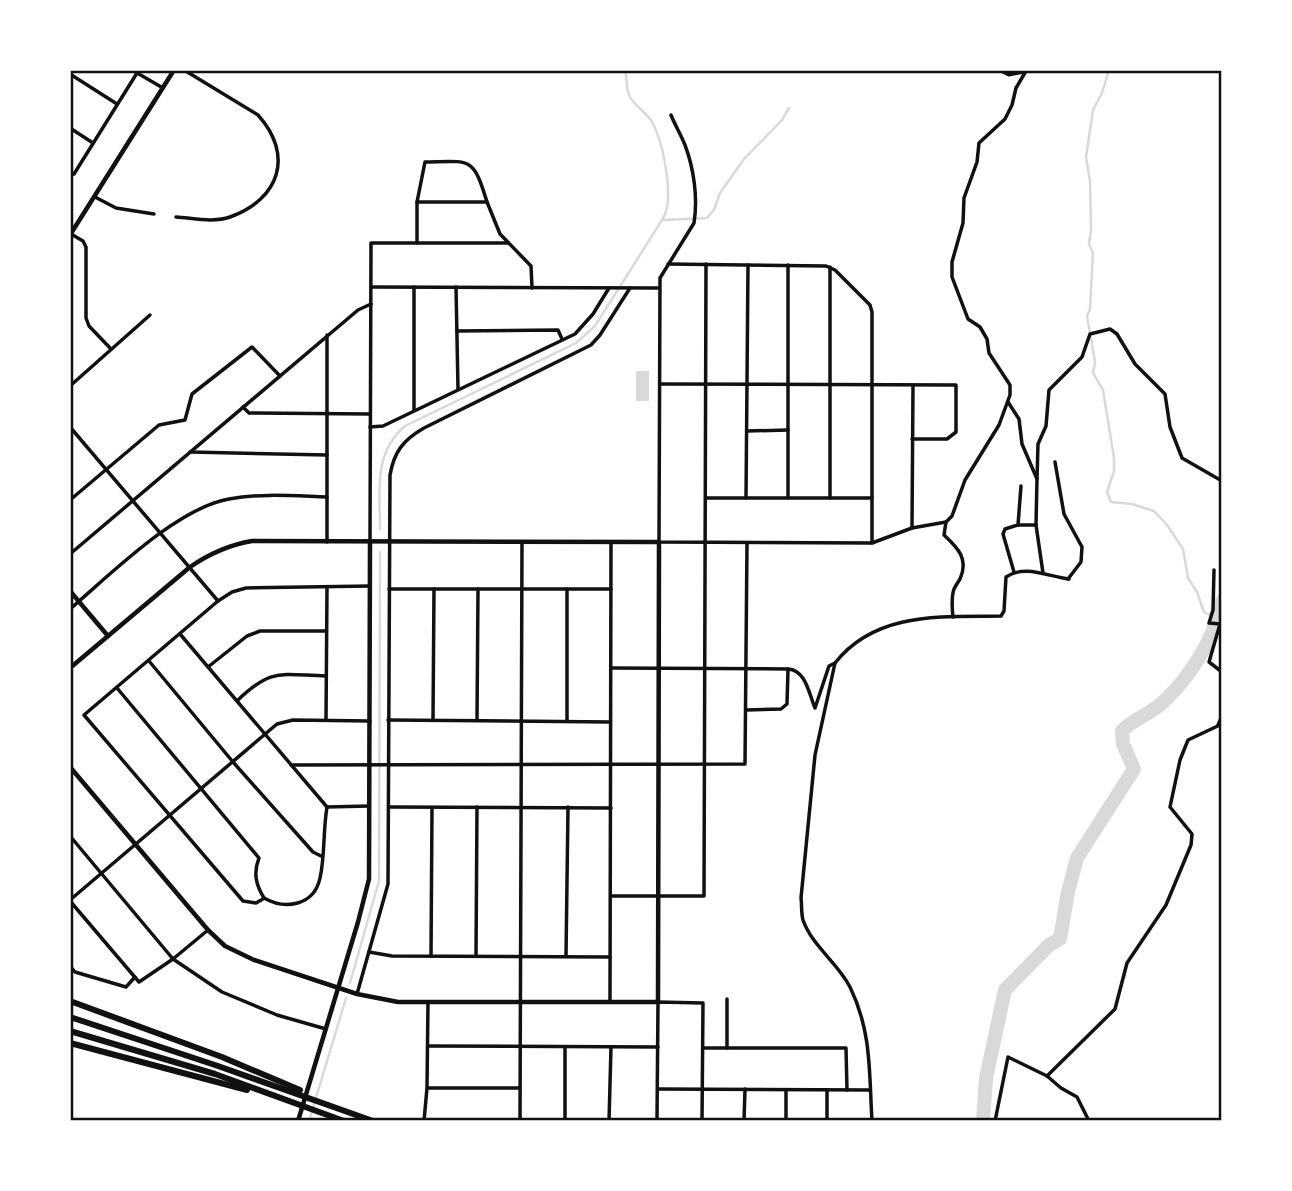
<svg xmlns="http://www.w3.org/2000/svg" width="1292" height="1191" font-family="Karla,sans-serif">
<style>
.water{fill:#d9d9d9}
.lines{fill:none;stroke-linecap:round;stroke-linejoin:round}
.stream{stroke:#d9d9d9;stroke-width:2.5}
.river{stroke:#d9d9d9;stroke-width:14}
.minor{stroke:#111;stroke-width:3.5}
.tertiary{stroke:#111;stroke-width:4.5}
.primary{stroke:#111;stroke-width:5}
.motorway{stroke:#111;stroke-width:6}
.neatline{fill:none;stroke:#111;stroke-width:2.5}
</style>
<rect width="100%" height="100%" fill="#fff"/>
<!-- water -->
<rect class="water" x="636" y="371" width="13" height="30"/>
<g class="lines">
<!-- stream -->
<g class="stream">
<path d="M 625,70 C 627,78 626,89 630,97 C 635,106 647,113 652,122 C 663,142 675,199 663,218"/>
<polyline points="1109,70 1102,93 1093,110 1086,157 1090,181 1091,230 1089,244 1093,253 1090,309 1087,316 1095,362 1093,373 1103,390 1114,458 1114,471 1107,492 1111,502 1132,504 1154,511 1167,525 1183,549 1188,578 1197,592 1204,612 1216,618"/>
<path d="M 380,529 C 380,491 373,453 405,426 L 576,343 L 595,326 L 662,220 L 707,218 L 714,210 L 720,193 L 744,159 L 782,120 L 789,108"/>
<polyline points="350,983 379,881 380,552"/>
<polyline points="309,1121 346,998"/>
</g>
<!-- river -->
<path class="river" d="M 983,1121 L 986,1078 L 1005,990 L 1049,945 L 1060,939 L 1068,892 L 1077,858 L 1134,769 L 1123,744 L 1122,731 C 1133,719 1149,715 1162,703 C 1181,686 1199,661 1210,637 C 1215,626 1218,613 1222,601"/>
<!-- minor -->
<g class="minor">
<polyline points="132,70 163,88"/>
<polyline points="70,74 117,104"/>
<path d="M 671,115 C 675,125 681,135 685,145 C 694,169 698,198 694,223 L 660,278 L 659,542 L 872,543 L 912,528 L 946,522"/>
<polyline points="70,128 93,143"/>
<polyline points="70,175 74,174 137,73"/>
<polyline points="95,197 116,208 154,214"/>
<polyline points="417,202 487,202 500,234 531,266 532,288"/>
<path d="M 176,217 C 193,218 214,223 230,217 C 280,199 294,155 258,115 L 184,70"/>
<polyline points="71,234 83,241 86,247 86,318 89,326 111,349"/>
<path d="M 417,243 L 417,202 L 425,162 C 471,161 473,156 487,202"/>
<polyline points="668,264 826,266 835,270 870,305 872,312 872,543"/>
<polyline points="371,287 659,288"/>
<polyline points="456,287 458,389"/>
<polyline points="457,331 558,330 562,339"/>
<polyline points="660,384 956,385 956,432 947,439 912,439"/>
<polyline points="70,386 150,315"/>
<polyline points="1008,402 1019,419 1022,444 1037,479 1036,525 1043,573"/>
<polyline points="243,407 249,413 370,414"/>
<polyline points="414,410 414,287"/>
<polyline points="70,427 218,601"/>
<polyline points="370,427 383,426 575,334 593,314 609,288"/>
<polyline points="747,431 788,430"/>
<polyline points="190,452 327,455"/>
<polyline points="1055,462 1064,514 1082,547 1081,562 1068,579"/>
<polyline points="1037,479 1038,444 1046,426 1049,390 1082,357 1090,334 1110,329 1117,334 1135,364 1165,394 1170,427 1182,458 1222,481"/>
<polyline points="706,498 872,498"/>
<polyline points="746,498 748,265"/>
<polyline points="788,498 788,265"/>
<polyline points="830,498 830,267"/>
<polyline points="70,500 159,425 185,420 192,394 252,347 280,376"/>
<polyline points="1018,525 1036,525"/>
<polyline points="912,528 913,385"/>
<polyline points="327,542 327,335"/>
<polyline points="370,542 371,243 508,243"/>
<polyline points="70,554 358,310 371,304"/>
<polyline points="1214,570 1213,610 1209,623 1220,624 1209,662 1222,672"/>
<polyline points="1014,572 1003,534 1005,529 1018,525 1021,486"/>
<polyline points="389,589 611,589"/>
<polyline points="567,589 567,721"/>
<path d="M 70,609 C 111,574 177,508 229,499 C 261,493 295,496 327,497"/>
<path d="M 953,617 C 952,608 951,598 954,589 C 956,585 958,582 960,579 C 969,559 958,548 944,535 L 946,522 L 952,516 L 965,480 L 999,425 L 1010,395 L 1010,385 L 989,353 L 987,339 L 980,327 L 968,319 L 952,277 L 952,262 L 963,223 L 964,198 L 977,162 L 979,143 L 1005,119 L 1012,105 L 1016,88 L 1026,71"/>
<polyline points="149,661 233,762 313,852 321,856"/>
<polyline points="208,667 247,636 260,631 326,631"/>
<polyline points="611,668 788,669 787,704 781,709 746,710"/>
<path d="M 788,669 C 806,670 809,694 815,708 L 829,666 L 835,663"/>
<path d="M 117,688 L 259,858 C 253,873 256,885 264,898 C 285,910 314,906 320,878 C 325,857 323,830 327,807 L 180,634"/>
<path d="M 237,701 C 272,667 281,675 326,676"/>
<polyline points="326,720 327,587"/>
<polyline points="388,720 610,722"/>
<polyline points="433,720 434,589"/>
<polyline points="477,720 478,589"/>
<polyline points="1218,725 1222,716"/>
<polyline points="291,765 745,764 747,543"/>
<polyline points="327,807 369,806"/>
<polyline points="389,807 611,808"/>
<polyline points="70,836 173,959 222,992 277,1015 326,1029"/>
<polyline points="611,896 704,896 706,264"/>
<polyline points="263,899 256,903 243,901 84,715 218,601 232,592 246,588 370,586"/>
<polyline points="70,900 277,724 293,720 370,721"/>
<polyline points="70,901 139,982 173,959 208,930"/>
<polyline points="369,952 392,956 610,957"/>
<polyline points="431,956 432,808"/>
<polyline points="476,956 477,807"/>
<polyline points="566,956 568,807"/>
<polyline points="70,966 75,972 126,987 135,977"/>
<path d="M 357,994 L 388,884 L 390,475 C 394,452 403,440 424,428 L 591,345 L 600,335 L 630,288"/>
<polyline points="610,1002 611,542"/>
<polyline points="428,1046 658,1047"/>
<polyline points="703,1048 846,1048 847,1090"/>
<polyline points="727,1048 727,999"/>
<polyline points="1047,1076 1115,1009 1127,963 1166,905 1191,845 1192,834 1170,807 1180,760 1188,740 1222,724"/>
<polyline points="428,1088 520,1088"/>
<polyline points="658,1089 870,1090"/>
<polyline points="827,1090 827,1121"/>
<polyline points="424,1121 427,1088 428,1002"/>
<polyline points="520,1121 522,542"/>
<polyline points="565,1121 565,1047"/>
<polyline points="609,1121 611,1047"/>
<polyline points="657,1121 658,1002 703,1003 702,1121"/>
<polyline points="744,1121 745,1089"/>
<polyline points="786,1121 786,1090"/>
<path d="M 872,1121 C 869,1073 872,1032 850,987 C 838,963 812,946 803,920 C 801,913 802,905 801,898 L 815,755 L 835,663 C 876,611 942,617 1001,616 L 1004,611 L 1006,577 C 1025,564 1049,577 1069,579"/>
<polyline points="995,1121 1008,1057 1047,1076 1061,1088 1077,1097 1089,1121"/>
</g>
<!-- tertiary -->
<g class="tertiary">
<polyline points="70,235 174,70"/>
<polyline points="70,591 108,636"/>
<path d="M 70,668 L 190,567 C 209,554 228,545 252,541 L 659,542 L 658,1002 L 398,1002 L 357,994 L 254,960 L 225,946 L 208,930 L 70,767"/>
<polyline points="298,1121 358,922 369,879 370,542"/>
</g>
<!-- primary -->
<polyline class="primary" points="1001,70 1009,74 1029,70"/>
<!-- motorway -->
<g class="motorway">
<polyline points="70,1001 222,1057 300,1090"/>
<polyline points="70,1017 218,1066 373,1121"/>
<polyline points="70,1031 215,1074 344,1121"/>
<polyline points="70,1043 247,1090"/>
</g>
</g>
<!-- border -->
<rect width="1292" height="1191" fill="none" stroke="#ffffff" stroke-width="144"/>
<rect x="72" y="72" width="1148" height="1047" class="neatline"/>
</svg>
